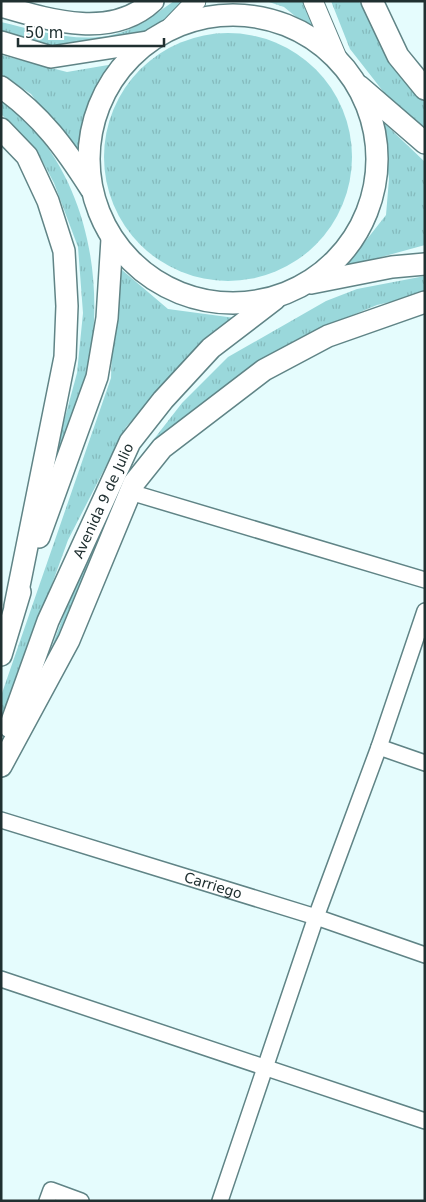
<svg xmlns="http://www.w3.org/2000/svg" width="426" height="1202" font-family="'DejaVu Sans',sans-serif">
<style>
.grass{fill:url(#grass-tufts)}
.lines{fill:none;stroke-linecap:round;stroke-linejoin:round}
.minor-casing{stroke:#608486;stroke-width:18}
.tertiary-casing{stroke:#608486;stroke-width:21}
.secondary-casing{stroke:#608486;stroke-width:24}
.minor{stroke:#fff;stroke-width:15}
.tertiary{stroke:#fff;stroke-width:19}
.secondary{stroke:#fff;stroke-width:21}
.labels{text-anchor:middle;stroke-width:4;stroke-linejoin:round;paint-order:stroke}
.street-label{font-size:14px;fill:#203031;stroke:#fff}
</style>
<defs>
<pattern id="grass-tufts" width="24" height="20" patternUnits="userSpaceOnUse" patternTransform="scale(1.25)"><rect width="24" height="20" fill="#9ad8db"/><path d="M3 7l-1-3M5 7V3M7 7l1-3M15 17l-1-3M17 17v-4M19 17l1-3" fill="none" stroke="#84babc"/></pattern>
</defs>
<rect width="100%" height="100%" fill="#e5fcfd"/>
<!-- grass -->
<g class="grass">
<path d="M 174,1 L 190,1 C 153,39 95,52 45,45 C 30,42 15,35 1,30 L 1,22 C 43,32 91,48 132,28 C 147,21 161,10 174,1 Z"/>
<polygon points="266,1 307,1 318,35 284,7"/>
<polygon points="331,1 359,1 388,55 425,101 425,130 393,104 350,49"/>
<circle cx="228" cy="157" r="124"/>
<polygon points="1,55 67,72 114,64 93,105 80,158 31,94 1,74"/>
<path d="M 1,100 C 12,110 25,120 35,131 C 93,200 105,296 86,382 C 82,399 74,416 69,432 C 57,466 46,499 34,532 L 77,373 L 83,313 L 78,247 L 54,183 L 36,149 L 1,114 Z"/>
<polygon points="382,121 425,162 425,245 345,267 386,215 389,179"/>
<polygon points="115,264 168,309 235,318 183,364 126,427 68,540 1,725 1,696 111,378"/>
<polygon points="425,276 425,294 377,305 319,329 221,389 176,428 113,514 41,676 77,579 119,484 182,403 228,357 326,301 357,289"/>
</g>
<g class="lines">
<!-- minor casing -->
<g class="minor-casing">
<g id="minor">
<polyline points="130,492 425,580"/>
<polyline points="379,747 425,763"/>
<path id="s1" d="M 1,820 L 316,917 L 425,955"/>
<polyline points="1,979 425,1121"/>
<polyline points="47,1201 51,1190 81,1201"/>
<polyline points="220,1201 316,917 379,747 425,611"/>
</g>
</g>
<!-- tertiary casing -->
<g class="tertiary-casing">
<g id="tertiary">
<polyline points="313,1 338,60"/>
<polyline points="169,29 196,1"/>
</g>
</g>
<!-- secondary casing -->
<g class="secondary-casing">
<g id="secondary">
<polyline points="372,1 398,56 425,89"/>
<path d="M 1,6 C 49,20 111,40 153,1"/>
<circle cx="233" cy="159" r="144"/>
<polyline points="1,42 51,57 147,42"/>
<polyline points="359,86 425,143"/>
<path d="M 1,87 C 42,116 65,148 91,189"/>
<polyline points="1,129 27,156 48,201 64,251 67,306 65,357 15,606"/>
<polyline points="311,283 392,267 425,264"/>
<polyline points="39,537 97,377 107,318 112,239"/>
<polyline points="1,655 20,592"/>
<path id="s2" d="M 10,727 L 48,621 L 130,442 L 163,400 L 211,348 L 275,299"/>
<polyline points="1,766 69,640 134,483 162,448 264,370 328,336 425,302"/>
</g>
</g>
<!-- minor -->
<use href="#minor" class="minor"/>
<!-- tertiary -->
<use href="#tertiary" class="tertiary"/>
<!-- secondary -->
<use href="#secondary" class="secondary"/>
</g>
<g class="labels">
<!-- street labels -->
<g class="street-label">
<text dy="5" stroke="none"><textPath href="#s2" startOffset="245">Avenida 9 de Julio</textPath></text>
<text dy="5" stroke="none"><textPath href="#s1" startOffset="222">Carriego</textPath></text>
</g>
</g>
<!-- border -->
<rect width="426" height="1202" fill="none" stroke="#203031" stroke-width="5"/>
<!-- scale -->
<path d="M18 38v8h146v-8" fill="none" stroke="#203031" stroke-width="2.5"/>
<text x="25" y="38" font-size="15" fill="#203031" stroke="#ffffff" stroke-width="4" paint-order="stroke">50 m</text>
</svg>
